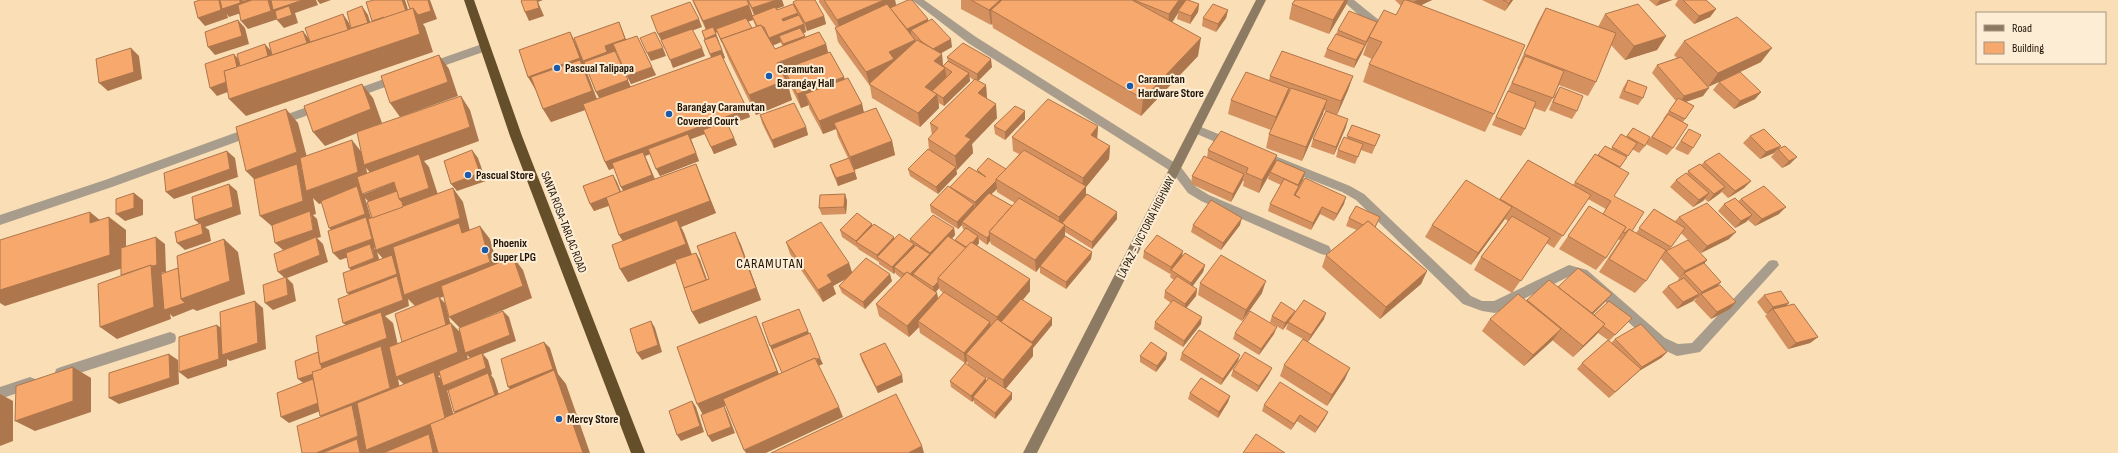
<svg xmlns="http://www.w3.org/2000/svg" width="2118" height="453" font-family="'Sofia Sans Condensed',sans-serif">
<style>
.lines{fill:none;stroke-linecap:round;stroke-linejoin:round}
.lane{fill:#a89d8c;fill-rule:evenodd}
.street{fill:#a89d8c;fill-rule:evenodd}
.secondary{fill:#8c7b62;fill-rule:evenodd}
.highway{fill:#654e2a;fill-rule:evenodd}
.wall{fill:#d4905e;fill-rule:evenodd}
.shaded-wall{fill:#ad764c;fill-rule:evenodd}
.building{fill:#f7a86d;stroke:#ad764c}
.poi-dot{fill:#1b5aab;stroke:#feedd5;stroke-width:1.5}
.labels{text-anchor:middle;stroke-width:4;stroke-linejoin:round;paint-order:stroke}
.poi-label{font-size:12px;font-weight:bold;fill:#1e1406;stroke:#feedd5;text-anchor:start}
.street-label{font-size:12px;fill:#1e1406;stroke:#feedd5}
.quarter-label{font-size:14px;letter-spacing:1px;fill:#1e1406;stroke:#feedd5}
</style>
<rect width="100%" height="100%" fill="#fadeb6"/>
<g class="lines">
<!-- lane -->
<polygon class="lane" points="1342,0 1354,0 1380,21 1381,24 1380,27 1372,27"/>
<!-- street -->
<g class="street">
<polygon points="912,0 924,0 976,37 1180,166 1196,187 1209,195 1329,246 1331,250 1329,254 1325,255 1321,254 1201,201 1188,193 1172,172 968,43"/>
<polygon points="485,43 490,47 489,50 429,71 424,67 425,64"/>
<polygon points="398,74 403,78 402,81 352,99 346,95 348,92"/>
<polygon points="321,102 325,103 327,106 325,109 278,126 272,122 274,119"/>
<polygon points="1196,125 1236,141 1238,144 1232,149 1192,132 1190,129"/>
<polygon points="254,126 260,131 258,134 112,187 0,225 0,215 105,180"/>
<polygon points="1260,150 1350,186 1364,194 1471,296 1482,301 1494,301 1569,265 1587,270 1665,338 1678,344 1692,343 1769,261 1773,260 1777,261 1779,265 1700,352 1677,356 1655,346 1579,278 1570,276 1495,313 1482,311 1463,304 1356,200 1342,192 1256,158 1254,155 1256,152"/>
<polygon points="170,332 175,334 176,338 175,342 170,344 61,379 56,377 55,373 56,369 61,367"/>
<polygon points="30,377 35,379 37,383 35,387 0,399 0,387"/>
</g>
<!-- secondary -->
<polygon class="secondary" points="1256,0 1266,0 1037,453 1023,453"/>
<!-- highway -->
<polygon class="highway" points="464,0 474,0 522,136 645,453 631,453 510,136"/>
</g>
<!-- wall -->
<g class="wall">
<path d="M 692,0 L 747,0 L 749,5 L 753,16 L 754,15 L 747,0 L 782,0 L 784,6 L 776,9 L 777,10 L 793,4 L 794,6 L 793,2 L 797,0 L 816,0 L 815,0 L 824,16 L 826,24 L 807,31 L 805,26 L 806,32 L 803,34 L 805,37 L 819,32 L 826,44 L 828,53 L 830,52 L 844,77 L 845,80 L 848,78 L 862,104 L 864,113 L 876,108 L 892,141 L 895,155 L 854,170 L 857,179 L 838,186 L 832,172 L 830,165 L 848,158 L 838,137 L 836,129 L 823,134 L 809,108 L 809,105 L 801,108 L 788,81 L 787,82 L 792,100 L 756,115 L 729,60 L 725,50 L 717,32 L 716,33 L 725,58 L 723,59 L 747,109 L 750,117 L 728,125 L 737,145 L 714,154 L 705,134 L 691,139 L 699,161 L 660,176 L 650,154 L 645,156 L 655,179 L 696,164 L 716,213 L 681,227 L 684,233 L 692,254 L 696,253 L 700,260 L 707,279 L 709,279 L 697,246 L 735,232 L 741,245 L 761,300 L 699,324 L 692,312 L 676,263 L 628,282 L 620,269 L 612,245 L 623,241 L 619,235 L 609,206 L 594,211 L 590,204 L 583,186 L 613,175 L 617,182 L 621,192 L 624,191 L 621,187 L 614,168 L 609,170 L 605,162 L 585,110 L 551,122 L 543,109 L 536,91 L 528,77 L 519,50 L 570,32 L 577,46 L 588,72 L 587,73 L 597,99 L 599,98 L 596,92 L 574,38 L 619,22 L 626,40 L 637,36 L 656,75 L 631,84 L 616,51 L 615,52 L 631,87 L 711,58 L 704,40 L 705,40 L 702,31 L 706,30 ZM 753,20 L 756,27 L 752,28 L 748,21 ZM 781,42 L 782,46 L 775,49 L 773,45 Z"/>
<polygon points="819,0 895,0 896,5 928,21 952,47 941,53 942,54 943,66 948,62 947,57 992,67 978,81 986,85 987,99 997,118 972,144 973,153 957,170 956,170 957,174 938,194 910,176 908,169 929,150 928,139 932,135 930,123 974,80 969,77 970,81 944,106 939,103 939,108 920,127 872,98 870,86 838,42 835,28 836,27 819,2"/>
<polygon points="961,0 1188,0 1199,4 1198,12 1190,24 1177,19 1178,13 1172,22 1198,56 1141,116 993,28 992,23 991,25 961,9"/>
<polygon points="1295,0 1348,0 1346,5 1329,34 1289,19 1292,4"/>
<polygon points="1395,0 1432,0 1421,5 1494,114 1485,132 1363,82 1369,64 1372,59 1363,55 1368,41 1354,68 1324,57 1327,49 1336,34 1338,30 1377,22 1396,15 1401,6"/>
<polygon points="1482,0 1513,0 1505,11"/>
<polygon points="1649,0 1672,0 1656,6"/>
<polygon points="1678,0 1706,0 1716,9 1710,17 1694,24 1675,5"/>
<polygon points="1546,8 1598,27 1605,14 1666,36 1657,50 1625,60 1611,45 1596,82 1588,96 1559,85 1553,98 1545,112 1534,108 1525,129 1521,136 1492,125 1518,69 1517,69 1538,22"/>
<polygon points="1228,10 1226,18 1216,32 1202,26 1203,18"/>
<polygon points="1684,41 1761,62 1708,87 1703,96 1686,102 1694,106 1683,122 1673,148 1667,155 1646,144 1664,119 1663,119 1676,101 1652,73 1657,65 1677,58 1674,55"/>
<polygon points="1270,76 1353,76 1348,90 1337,115 1346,127 1334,155 1311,147 1313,139 1326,111 1324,110 1302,161 1266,148 1269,134 1271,130 1228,114 1231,100 1269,80"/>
<polygon points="1628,80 1643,98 1638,105 1619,98 1623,88"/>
<polygon points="1719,82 1761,92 1755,99 1734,109 1713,90"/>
<polygon points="1560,87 1577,111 1572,119 1549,110 1555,95"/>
<polygon points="1025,111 1025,119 1005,140 995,134 994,126"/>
<polygon points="760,115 806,127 808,135 774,148 762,123"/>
<polygon points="1352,125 1380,135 1372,154 1361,150 1355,164 1336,157 1338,150 1347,138"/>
<path d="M 1098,126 L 1097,139 L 1110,146 L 1109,159 L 1086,187 L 1086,196 L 1117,219 L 1092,249 L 1065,232 L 1065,236 L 1092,252 L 1091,259 L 1066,289 L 1040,273 L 1040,267 L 1036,272 L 991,244 L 990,241 L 987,245 L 979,239 L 979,243 L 977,246 L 1030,291 L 1023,300 L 1052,325 L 1033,348 L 1033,356 L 1005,389 L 1012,399 L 995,419 L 974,403 L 974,400 L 972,402 L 951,387 L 950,381 L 965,363 L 920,333 L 919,327 L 909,337 L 879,316 L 876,304 L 901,278 L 896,274 L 895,272 L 894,274 L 879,264 L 879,262 L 858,249 L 858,248 L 842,237 L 840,230 L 873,226 L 895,239 L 910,242 L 910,239 L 954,228 L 955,235 L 952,239 L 956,241 L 955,240 L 964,230 L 963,229 L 962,225 L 958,229 L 931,212 L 930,205 L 950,188 L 950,187 L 977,171 L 977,170 L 1006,169 L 1019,154 L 1013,151 L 1012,137 ZM 997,189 L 997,192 L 1015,203 L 1012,206 L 991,194 ZM 939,288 L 940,290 L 943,293 L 938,298 L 937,293 L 936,292 ZM 967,361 L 968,365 L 988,379 L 986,381 L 986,378 L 966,364 Z"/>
<polygon points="1633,128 1645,146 1639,153 1632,149 1619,168 1614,196 1632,231 1636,233 1654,209 1675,221 1679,217 1729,239 1701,253 1681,233 1670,249 1707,260 1704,264 1730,309 1711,319 1694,301 1697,298 1695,299 1693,301 1677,309 1662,292 1668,286 1678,281 1678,280 1680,277 1679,278 1660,258 1646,281 1635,293 1599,272 1620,240 1618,239 1606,258 1596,270 1559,249 1589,206 1603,214 1606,209 1588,199 1554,248 1546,243 1512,293 1474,270 1481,257 1508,221 1505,219 1471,265 1425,237 1432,225 1499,200 1528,160 1573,185 1595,154 1598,156 1605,146 1611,149 1621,134 1626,137"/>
<polygon points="1689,129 1693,148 1688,155 1675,149"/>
<polygon points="1750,136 1781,146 1774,153 1760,159 1743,143"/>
<polygon points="1785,146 1790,164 1782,168 1771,157 1778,149"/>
<polygon points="1208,150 1277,155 1274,166 1305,172 1303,180 1299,187 1298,191 1344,204 1334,221 1320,214 1311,230 1268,211 1270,204 1281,185 1268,179 1269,175 1259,193 1243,186 1244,181 1243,181 1231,202 1191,184 1192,176 1207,158"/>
<polygon points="1704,162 1751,181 1744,188 1728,198 1722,192 1719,194 1708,202 1705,199 1703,201 1693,207 1670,187 1676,180 1687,174 1688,171 1701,165"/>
<polygon points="845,194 847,201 846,214 822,215 819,208"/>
<polygon points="1741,199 1779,214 1755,226 1748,220 1746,222 1735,228 1718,211 1724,204 1738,201"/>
<polygon points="1380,217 1375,228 1427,271 1421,284 1380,319 1322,267 1326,255 1357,230 1346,226 1349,218"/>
<polygon points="1193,225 1240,225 1221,250 1191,232"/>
<polygon points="786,242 849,263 852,273 892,281 865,309 842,293 839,286 847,278 833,286 836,294 823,302 790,254"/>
<polygon points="1144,251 1182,256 1205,265 1203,272 1192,286 1197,289 1196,296 1186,307 1201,324 1183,347 1154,329 1155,322 1171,303 1164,298 1165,291 1174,280 1170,277 1171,273 1170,274 1143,258"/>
<polygon points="1200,283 1262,293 1242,321 1198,295"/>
<polygon points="1558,287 1612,294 1606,301 1593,314 1594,315 1626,324 1609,341 1611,343 1615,339 1667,352 1661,358 1639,371 1609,398 1577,369 1582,363 1608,340 1598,333 1573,357 1552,340 1524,366 1482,331 1490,319 1527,300"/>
<polygon points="1764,295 1787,306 1818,337 1810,343 1788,349 1765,316 1768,313 1766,314 1757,302"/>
<polygon points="1293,315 1324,319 1308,342 1345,379 1327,406 1280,376 1284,365 1303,339 1286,329 1288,323 1283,330 1270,322 1272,316"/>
<polygon points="1235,333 1274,334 1259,355 1233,339"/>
<polygon points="1182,353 1238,361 1221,385 1180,360"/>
<polygon points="860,354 903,382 878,393 862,361"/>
<polygon points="1140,356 1166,359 1156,372 1140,362"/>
<polygon points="1272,368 1269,374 1257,392 1231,376 1233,370"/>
<polygon points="1190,393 1230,396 1228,402 1218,418 1188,399"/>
<polygon points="1264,405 1325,418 1315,433 1297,421 1291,430 1262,411"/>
</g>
<!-- shaded-wall -->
<g class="shaded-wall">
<polygon points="219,0 316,0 318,5 295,13 298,23 284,28 277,20 278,19 248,29 241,21 247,11 229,17 227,14 228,18 205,26 198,18"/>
<polygon points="317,0 331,0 320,4"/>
<polygon points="402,0 405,0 413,25 372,21"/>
<polygon points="428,0 430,0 437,19 423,24 425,27 433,52 246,116 229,99 413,8"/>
<polygon points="523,0 543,0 538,2 544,16 529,21 525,12"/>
<polygon points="776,0 782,0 784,6 755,17 752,8"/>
<polygon points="884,0 895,0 897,10 841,34 837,20"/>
<polygon points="1000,0 1016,0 991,10 992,23 991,25 989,10"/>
<polygon points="1179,0 1187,0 1178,11 1178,13 1168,29 1169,14"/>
<polygon points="1345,0 1348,0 1346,5 1329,34 1333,20"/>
<polygon points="1419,0 1432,0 1407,12 1410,4"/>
<polygon points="1511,0 1513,0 1505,11 1509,3"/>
<polygon points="1660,0 1672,0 1656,6"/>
<polygon points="1199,4 1198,12 1190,24 1191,16"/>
<polygon points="749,5 754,20 752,16 753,20 717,32 716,29 717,32 708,35 703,21"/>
<polygon points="362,6 368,15 373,31 351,28"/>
<polygon points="1716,9 1710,17 1694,24 1699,16"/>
<polygon points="1228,10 1226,18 1216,32 1218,24"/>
<polygon points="798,13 800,21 784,27 782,19"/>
<polygon points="343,14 349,23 355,42 247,85 217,96 210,88 234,54 241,62 265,44 272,52 303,31 309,39"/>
<polygon points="824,16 826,24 807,31 805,23"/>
<polygon points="699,19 702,27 662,42 658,34"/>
<polygon points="928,19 929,27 911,30 911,35 905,30"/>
<polygon points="238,20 245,28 249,44 215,55 208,47"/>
<polygon points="619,22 629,47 615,52 631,88 600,99 596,92 587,69 583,61 605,46"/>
<polygon points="1377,22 1364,48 1362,53 1354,68 1356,60 1364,47 1366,42"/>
<polygon points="804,24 806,32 782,42 779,36 781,42 772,46 769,38"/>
<polygon points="570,32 577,46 588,72 587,73 599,105 551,122 543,109 537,91 528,77"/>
<polygon points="716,34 719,42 708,47 705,39"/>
<polygon points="805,36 807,44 786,52 783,44"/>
<polygon points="1666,36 1657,50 1625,60 1634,46"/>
<polygon points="1201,38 1198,56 1141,116 1143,99"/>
<polygon points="951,39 952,47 931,59 930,51"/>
<polygon points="915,40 917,54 869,84 870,86 866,72 889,52"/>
<polygon points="826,44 831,64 784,69 788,81 787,82 792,100 756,115 749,95 777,63"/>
<polygon points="131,48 139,56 142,79 108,91 99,83"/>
<polygon points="663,48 666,56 651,61 647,53"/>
<polygon points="702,48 705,56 673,68 670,60"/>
<polygon points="1772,48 1761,62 1708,87 1718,73"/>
<polygon points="722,50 725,58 713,62 710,54"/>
<polygon points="942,54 943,67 934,61"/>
<polygon points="439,55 449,69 458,96 400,117 390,103"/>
<polygon points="991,59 992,67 977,82 977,74"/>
<polygon points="652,67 656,75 631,84 627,76"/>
<polygon points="945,68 947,82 935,94 925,87"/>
<polygon points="969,73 970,81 944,106 943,98"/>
<polygon points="1353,76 1348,90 1337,115 1341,101"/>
<polygon points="844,77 847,91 805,94 809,105 801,108 797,94"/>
<polygon points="362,84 373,98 382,123 325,146 313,132"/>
<polygon points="986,85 987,99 978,93"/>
<polygon points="1289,88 1286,101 1272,130 1276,117"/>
<polygon points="1709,88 1703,96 1679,104 1684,96"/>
<polygon points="1761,92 1755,99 1734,109 1740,101"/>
<polygon points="937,94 939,108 920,127 918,113"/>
<path d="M 461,96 L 470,110 L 479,141 L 424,161 L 429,167 L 440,201 L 411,212 L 408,209 L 411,218 L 380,230 L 373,222 L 404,211 L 402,202 L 399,199 L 401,199 L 400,197 L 374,207 L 365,198 L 372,221 L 370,221 L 373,224 L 378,246 L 374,248 L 376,250 L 460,218 L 453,188 L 463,202 L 470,231 L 467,232 L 469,235 L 473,246 L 463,234 L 396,259 L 399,262 L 403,281 L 402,282 L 404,283 L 406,294 L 490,262 L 480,226 L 490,239 L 500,274 L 440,298 L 445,303 L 453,333 L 409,350 L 402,344 L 446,327 L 439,298 L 416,307 L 408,299 L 409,306 L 385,316 L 393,323 L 399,350 L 390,353 L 394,357 L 398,376 L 458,352 L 451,323 L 462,334 L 467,352 L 510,335 L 503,311 L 509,317 L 516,341 L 483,354 L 488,360 L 492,374 L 491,375 L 494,379 L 501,401 L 460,418 L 454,412 L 495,395 L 489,376 L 450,392 L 447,390 L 457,428 L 433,438 L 436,440 L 439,453 L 433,453 L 430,439 L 396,453 L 360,453 L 359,451 L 355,453 L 316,453 L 358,436 L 355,418 L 334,426 L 320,416 L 390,388 L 383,356 L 334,375 L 329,371 L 330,376 L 319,380 L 323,384 L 328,408 L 289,423 L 281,417 L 320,402 L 316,382 L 306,385 L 298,379 L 322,370 L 321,365 L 320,364 L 321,364 L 319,351 L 326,358 L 327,361 L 387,338 L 382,317 L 351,329 L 343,323 L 403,300 L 399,283 L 354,299 L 347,293 L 397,274 L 393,260 L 387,263 L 377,252 L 381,265 L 356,275 L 349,268 L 374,258 L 372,249 L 340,260 L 333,253 L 372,239 L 368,223 L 336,235 L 329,228 L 365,214 L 358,189 L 319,204 L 313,198 L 316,214 L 313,215 L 317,219 L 321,237 L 317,238 L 323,244 L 328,262 L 287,278 L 293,284 L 296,301 L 273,310 L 265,303 L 288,295 L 286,279 L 278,272 L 320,255 L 316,238 L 283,250 L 275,243 L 313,230 L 311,215 L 274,228 L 260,216 L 303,201 L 298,169 L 259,184 L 246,171 L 297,152 L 286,109 L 298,123 L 309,165 L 301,168 L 310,178 L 312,189 L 358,172 L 352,140 L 363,154 L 365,164 L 470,127 ZM 421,162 L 429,188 L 404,197 L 403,196 L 405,195 L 394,182 L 364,194 L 360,189 L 370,185 L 366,168 L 375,178 ZM 467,355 L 471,359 L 483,355 L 486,368 L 446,385 L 446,383 L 438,376 L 469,364 ZM 435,377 L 445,418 L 370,448 L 369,448 L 371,447 L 366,416 L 364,414 L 402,399 L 398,379 L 408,388 Z"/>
<polygon points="1327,100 1323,114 1302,161 1306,147"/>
<polygon points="862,104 865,118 834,123 836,129 823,134 819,121"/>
<polygon points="996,104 997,118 972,144 973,153 957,170 955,156 965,136"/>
<polygon points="747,109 750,117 691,139 699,161 660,176 656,169 690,139 645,156 656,182 625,194 621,187 645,156 609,170 605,162"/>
<polygon points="1025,111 1025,119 1005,140 1005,132"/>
<polygon points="1348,119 1346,127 1334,155 1336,147"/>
<polygon points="1098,126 1097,140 1091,135"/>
<polygon points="806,127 808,135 774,148 772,140"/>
<polygon points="734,138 737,145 714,154 711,147"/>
<polygon points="892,141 895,155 854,170 850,157"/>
<polygon points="1110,146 1109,159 1086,187 1086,199 1059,230 1059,217 1082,190 1083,178"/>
<polygon points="1781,146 1774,153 1760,159 1766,152"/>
<polygon points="472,150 478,158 486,181 457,191 451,184"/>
<polygon points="227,151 235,158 238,177 174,199 166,192"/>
<polygon points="1277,155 1273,169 1270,172 1269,175 1259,193 1262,180"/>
<polygon points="1797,157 1790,164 1782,168 1789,161"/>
<polygon points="696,164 716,213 681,227 684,233 692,256 628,282 620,269 627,248 619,235"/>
<polygon points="956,167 957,174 938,194 936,187"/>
<polygon points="855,172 857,179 838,186 836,178"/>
<polygon points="1305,172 1303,180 1299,187 1297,194 1295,195 1294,197 1294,195 1296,191 1298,185"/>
<polygon points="1244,174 1242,182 1231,202 1233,194"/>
<polygon points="613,175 617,182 624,200 594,211 590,204"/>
<polygon points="996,181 997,189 975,209 975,202"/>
<polygon points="1751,181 1744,188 1728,198 1735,191"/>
<polygon points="229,184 237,191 241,214 205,227 209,230 211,241 185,250 177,243 202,226 195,220"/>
<polygon points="1725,187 1719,194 1708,202 1714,194"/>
<polygon points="134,193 143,200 143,215 125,221 116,214"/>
<polygon points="1709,193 1703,201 1693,207 1699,200"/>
<polygon points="845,194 847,201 846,214 844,207"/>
<polygon points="1346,197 1344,204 1334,221 1337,214"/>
<polygon points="974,204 975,211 962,222 962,225 958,229 957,222"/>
<polygon points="1322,207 1320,214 1311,230 1313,223"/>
<polygon points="1512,207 1504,220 1471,265 1478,253"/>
<polygon points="1786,207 1779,214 1755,226 1762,219"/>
<polygon points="90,212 106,225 90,223"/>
<polygon points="1117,212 1117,219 1092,249 1092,242"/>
<polygon points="1752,215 1746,222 1735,228 1741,221"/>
<polygon points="109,217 126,230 126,267 5,306 0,303 0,290"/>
<polygon points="1242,218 1240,225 1221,250 1223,243"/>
<polygon points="872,224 874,231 856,242 858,248 856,241"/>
<polygon points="1065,225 1065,237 1040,266 1040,267 1036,272 1035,260"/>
<polygon points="954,228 955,235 932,260 930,253"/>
<polygon points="735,232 741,245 761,300 699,324 692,312"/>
<polygon points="1736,232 1729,239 1701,253 1707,246"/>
<polygon points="990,234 990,241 987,245 987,238"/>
<polygon points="978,236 979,243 969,254 968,248"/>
<polygon points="156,237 165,244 166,272 161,273 166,277 181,299 224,239 238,252 245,294 197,311 193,309 173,317 170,314 171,319 117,339 100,327 151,265"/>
<polygon points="894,237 896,244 877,257 878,262 877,255"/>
<polygon points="914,244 916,251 894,267 895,272 894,274 892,267"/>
<polygon points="1183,251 1182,258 1171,270 1170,274 1171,267"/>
<polygon points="1092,252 1091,259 1066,289 1066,282"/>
<polygon points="696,253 700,260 710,290 707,283"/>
<polygon points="930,254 931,261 913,274 914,279 908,277"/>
<polygon points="513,257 523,270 532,298 460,328 449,317"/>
<polygon points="1707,260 1701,267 1684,273 1679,278 1685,271"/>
<polygon points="849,263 853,275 833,286 836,294 823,302 818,290 827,275"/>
<polygon points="1205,265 1203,272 1190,290 1191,283"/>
<polygon points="1427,271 1421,284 1380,319 1386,307"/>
<polygon points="890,274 892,281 865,309 863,302"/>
<polygon points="1030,279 1030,291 998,329 997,317"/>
<polygon points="1266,281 1262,293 1242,321 1246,310"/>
<polygon points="938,282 939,288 934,294 933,287"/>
<polygon points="1721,282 1715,289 1701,294 1697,298 1695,299 1702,292"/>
<polygon points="1197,289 1196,296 1184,311 1185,304"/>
<polygon points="937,293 939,305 918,321 919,327 909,337 907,326"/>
<polygon points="1612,294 1606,301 1583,324 1588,317"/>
<polygon points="1699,294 1693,301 1677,309 1683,302"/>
<polygon points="255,301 263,308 266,349 230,361 227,359 227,366 188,379 179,372 217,325 225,331"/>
<polygon points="1736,302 1730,309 1711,319 1717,312"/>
<polygon points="1789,303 1782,310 1773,309 1768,313 1766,314 1773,307"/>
<polygon points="1295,311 1292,317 1283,330 1285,323"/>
<polygon points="1326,313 1324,319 1308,342 1311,335"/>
<polygon points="756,316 761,328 782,382 724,406 727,412 735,433 712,442 708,436 703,415 697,404"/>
<polygon points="1202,317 1201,324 1183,347 1184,341"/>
<polygon points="1052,318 1052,325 1033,348 1033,356 1004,391 1003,380 1032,345 1032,342"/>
<polygon points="651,321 655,328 662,352 642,360 637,353"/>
<polygon points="990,322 992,334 966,354 967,361 965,364 964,353"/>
<polygon points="1605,324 1595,336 1573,357 1583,346"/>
<polygon points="1277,327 1274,334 1259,355 1261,349"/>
<polygon points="1561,329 1552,341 1524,366 1533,355"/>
<polygon points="808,331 811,337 773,352 770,346"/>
<polygon points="1818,337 1810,343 1788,349 1796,343"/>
<polygon points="544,342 550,348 558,374 566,384 590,453 583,453 514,393 508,387"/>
<polygon points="1667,352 1661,358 1639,371 1609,398 1642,367"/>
<polygon points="1167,353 1166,359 1156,372 1157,366"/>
<polygon points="169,354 178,360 179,384 119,404 109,398"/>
<polygon points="1240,355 1238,361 1221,385 1223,379"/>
<polygon points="820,358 823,364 785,380 782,374"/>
<polygon points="73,367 91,378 91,412 35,431 15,421"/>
<polygon points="1272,368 1269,374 1257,392 1259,386"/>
<polygon points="1350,368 1345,379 1327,406 1332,395"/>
<polygon points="902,375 903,382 878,393 876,387"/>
<polygon points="986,378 987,384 973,397 974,400 972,402 971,396"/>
<polygon points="1012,393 1012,399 995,419 995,413"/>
<polygon points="0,394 13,401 13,441 0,446"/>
<polygon points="1230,396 1228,402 1218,418 1219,412"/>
<polygon points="692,401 696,407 704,432 681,441 677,435"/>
<polygon points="839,407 843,417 766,453 746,453 744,450"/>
<polygon points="1328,412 1325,418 1315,433 1318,427"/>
<polygon points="1300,415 1297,421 1291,430 1294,424"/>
<polygon points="922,446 924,453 908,453"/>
</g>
<!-- building -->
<g class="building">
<polygon points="200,0 219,0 221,10 198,18 194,2"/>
<polygon points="220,0 240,0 240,3 222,9"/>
<polygon points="242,0 249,0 242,2"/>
<polygon points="252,0 268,0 271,11 241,21 238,5"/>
<polygon points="271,0 303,0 273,10"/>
<polygon points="374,0 402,0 406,11 384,18 384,17 372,21 366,2"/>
<polygon points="407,0 428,0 431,11 418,15 413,8 410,9"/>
<polygon points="522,0 537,0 539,8 525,12 521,1"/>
<polygon points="693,0 747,0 749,5 703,21"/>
<polygon points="748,0 776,0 752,8"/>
<polygon points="797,0 815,0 824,16 805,23 793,2"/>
<polygon points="824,0 884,0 837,20"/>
<polygon points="908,0 912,0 928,19 907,29 890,8"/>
<polygon points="971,0 1000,0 989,10"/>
<polygon points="1002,0 1132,0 1201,38 1143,99 991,10"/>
<polygon points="1134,0 1179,0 1169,14"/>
<polygon points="1186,0 1188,0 1199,4 1191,16 1178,11"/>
<polygon points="1295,0 1345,0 1333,20 1292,4"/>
<polygon points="1404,0 1407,0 1525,45 1494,114 1369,64 1382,42 1369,37 1384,10 1396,15"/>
<polygon points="1407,0 1419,0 1413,2"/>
<polygon points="1503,0 1511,0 1509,3"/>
<polygon points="1683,0 1706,0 1716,9 1699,16"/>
<polygon points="690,2 699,19 658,34 651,16"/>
<polygon points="793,4 798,13 782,19 783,21 799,15 804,24 769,38 764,27 763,27 761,25 757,26 752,16 775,7 777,10"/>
<polygon points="887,4 915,40 889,52 894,59 866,72 835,28"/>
<polygon points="1213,4 1228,10 1218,24 1203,18"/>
<polygon points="1638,4 1666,36 1634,46 1605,14"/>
<polygon points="289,6 292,15 277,20 275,11"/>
<polygon points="362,6 368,23 351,28 347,12"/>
<polygon points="413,8 420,34 229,99 224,71"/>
<polygon points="1546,8 1616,33 1596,82 1524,54"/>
<polygon points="1349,11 1377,22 1366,42 1338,30"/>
<polygon points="343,14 348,30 310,42 305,28"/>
<polygon points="1737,17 1772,48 1718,73 1684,41"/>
<polygon points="746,18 752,28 721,39 722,42 716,29"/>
<polygon points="932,19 951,39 933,49 922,42 911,30"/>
<polygon points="238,20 242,36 208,47 205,32"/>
<polygon points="619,22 625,39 605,46 607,52 583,61 574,38"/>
<polygon points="761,25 775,49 819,32 826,44 777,63 786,80 749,95 721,39"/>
<polygon points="713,27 716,34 705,39 702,31"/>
<polygon points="800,28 805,36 783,44 779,36"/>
<polygon points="692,29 702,48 670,60 661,40"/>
<polygon points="303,31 307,43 272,55 269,43"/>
<polygon points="570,32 580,58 528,77 519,50"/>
<polygon points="655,32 663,48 647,53 640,38"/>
<polygon points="1336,34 1365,45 1356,60 1327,49"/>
<polygon points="637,36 652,67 627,76 613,44"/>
<polygon points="716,36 722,50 710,54 704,40"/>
<polygon points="917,40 942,54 934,61 945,68 925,87 937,94 918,113 869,84"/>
<polygon points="963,43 991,59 977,74 947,57"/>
<polygon points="265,44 268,56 240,66 237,54"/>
<polygon points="131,48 134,72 99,83 96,59"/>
<polygon points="615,51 628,80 596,92 584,62"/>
<polygon points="1282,51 1353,76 1341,101 1270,76"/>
<polygon points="830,52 844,77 797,94 784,69"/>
<polygon points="234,54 237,67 224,71 226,82 210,88 205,64"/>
<polygon points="721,54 747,109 605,162 583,104"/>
<polygon points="439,55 448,82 390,103 381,76"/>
<polygon points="1525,56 1564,71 1553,98 1512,83"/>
<polygon points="1681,57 1709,88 1684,96 1657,65"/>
<polygon points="580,60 592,91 543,109 531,77"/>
<polygon points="948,61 969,73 943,98 932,91 952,72 943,66"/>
<polygon points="1246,72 1289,88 1276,117 1231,100"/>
<polygon points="1740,72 1761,92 1740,101 1719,82"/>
<polygon points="848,78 862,104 819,121 805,94"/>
<polygon points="975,79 986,85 978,93 996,104 965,136 971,139 955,156 928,139 938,128 930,123"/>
<polygon points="1628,80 1647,87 1643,98 1624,91"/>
<polygon points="362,84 371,109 313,132 304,106"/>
<polygon points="1560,87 1583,96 1577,111 1553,102"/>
<polygon points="1291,88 1327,100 1306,147 1269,134"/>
<polygon points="1508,91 1536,102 1525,129 1496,117"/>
<polygon points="461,96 470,127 364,165 357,132"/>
<polygon points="1678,98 1694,106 1685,119 1669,111"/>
<polygon points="1048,99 1098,126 1091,135 1110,146 1083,178 1012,137"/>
<polygon points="794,103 806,127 772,140 760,115"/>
<polygon points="1015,106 1025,111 1005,132 994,126"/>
<polygon points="876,108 892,141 850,157 834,123"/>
<polygon points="286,109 297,152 246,171 236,127"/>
<polygon points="1326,111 1348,119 1336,147 1313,139"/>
<polygon points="1668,114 1688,125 1673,148 1652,137"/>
<polygon points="726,121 734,138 711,147 703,130"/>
<polygon points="1352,125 1380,135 1375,146 1347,136"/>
<polygon points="1633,128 1650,137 1645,146 1627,136"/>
<polygon points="1689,129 1701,135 1693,148 1681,141"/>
<polygon points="1764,129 1781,146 1766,152 1750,136"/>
<polygon points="1221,131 1277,155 1262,180 1246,173 1248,168 1208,150"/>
<polygon points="688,134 696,153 656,169 648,149"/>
<polygon points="1621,134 1637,143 1628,156 1612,147"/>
<polygon points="1344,137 1363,144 1358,157 1338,150"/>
<polygon points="352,140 358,172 306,191 300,158"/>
<polygon points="1605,146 1627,157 1620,167 1598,155"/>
<polygon points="1785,146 1797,157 1789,161 1778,149"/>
<polygon points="928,149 956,167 936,187 908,169"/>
<polygon points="472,150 480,173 451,184 444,161"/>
<polygon points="1024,150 1086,186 1059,217 996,179"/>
<polygon points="227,151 230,169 166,192 164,173"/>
<polygon points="643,152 652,175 621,187 612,163"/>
<polygon points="1719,153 1751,181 1735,191 1704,162"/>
<polygon points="419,154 429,188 399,199 394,182 362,194 357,177"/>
<polygon points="1595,154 1629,173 1614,196 1644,212 1632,231 1629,229 1625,233 1623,232 1626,227 1603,214 1611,201 1575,182"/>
<polygon points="1204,156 1244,174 1233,194 1192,176"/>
<polygon points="849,158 855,172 836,178 830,165"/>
<polygon points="988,158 1006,169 996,179 996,181 975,202 950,187 969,167 986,177 977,170"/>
<polygon points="1277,160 1305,172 1298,185 1270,172"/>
<polygon points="1528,160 1591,195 1563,236 1500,199"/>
<polygon points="297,164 303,201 260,216 254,179"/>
<polygon points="696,164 710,201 619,235 606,197"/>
<polygon points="1700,164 1725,187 1714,194 1688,171"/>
<polygon points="1686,173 1709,193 1699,200 1676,180"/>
<polygon points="613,175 620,192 590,204 583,186"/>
<polygon points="1305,178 1346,197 1337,214 1322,207 1313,223 1270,204 1284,179 1299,186 1294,195 1300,198 1295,195"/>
<polygon points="1466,180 1512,207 1478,253 1432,225"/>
<polygon points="229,184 233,207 195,220 192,197"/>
<polygon points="357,186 365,214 329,228 321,201"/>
<polygon points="948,186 974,204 957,222 930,205"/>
<polygon points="1764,186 1786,207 1762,219 1741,199"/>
<polygon points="453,188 460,218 376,250 368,219"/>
<polygon points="397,191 399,199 402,202 403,207 372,218 367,202"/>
<polygon points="134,193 134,208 116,214 116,199"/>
<polygon points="989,193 1012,206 989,232 990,234 987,238 962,222"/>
<polygon points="845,194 844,207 819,208 820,195"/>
<polygon points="1087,194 1117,212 1092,242 1064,225 1065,225 1062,223"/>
<polygon points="1019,198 1065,225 1035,260 989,232"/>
<polygon points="1735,198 1752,215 1741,221 1724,204"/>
<polygon points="1211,200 1242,218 1223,243 1193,225"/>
<polygon points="1707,203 1736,232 1707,246 1679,217"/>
<polygon points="1356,206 1380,217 1375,227 1368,221 1363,225 1349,218"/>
<polygon points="1589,206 1626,227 1606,258 1568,236"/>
<polygon points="1654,209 1685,228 1671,247 1639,228"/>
<polygon points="310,211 313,230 275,243 272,225"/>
<polygon points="90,212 90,223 109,217 110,255 0,290 0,240"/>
<polygon points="857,213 872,224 856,241 840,230"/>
<polygon points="933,215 954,228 930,253 910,239"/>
<polygon points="1512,216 1550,238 1521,281 1481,257"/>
<polygon points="366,217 372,239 333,253 328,231"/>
<polygon points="677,220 686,244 620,269 612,245"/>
<polygon points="1368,221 1427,271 1386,307 1326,255"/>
<polygon points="821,222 849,263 827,275 832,282 818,290 786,242"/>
<polygon points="201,223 203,234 177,243 175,232"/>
<polygon points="459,223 462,233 480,226 490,262 404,295 393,247"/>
<polygon points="874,224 894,237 877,255 856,242"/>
<polygon points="966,228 978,236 972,243 971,242 966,247 955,240"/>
<polygon points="1629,229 1666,250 1646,281 1609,259"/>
<polygon points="735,232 756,288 692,312 684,288 709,279 697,246"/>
<polygon points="899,234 914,244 892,267 877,257"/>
<polygon points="1157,235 1183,251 1171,267 1144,251"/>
<polygon points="948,236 966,248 938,278 938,282 933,287 913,274"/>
<polygon points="1065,236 1092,252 1066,282 1040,266"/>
<polygon points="156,237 157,265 152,266 151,265 121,275 121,248"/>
<polygon points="316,237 320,255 278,272 274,254"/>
<polygon points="224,239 230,281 181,299 177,256"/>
<polygon points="1688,240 1707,260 1685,271 1666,251"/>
<polygon points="971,242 1030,279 997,317 938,278"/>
<polygon points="370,244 374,258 349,268 346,253"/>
<polygon points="916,245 930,254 910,274 907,272 904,274 894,267"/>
<polygon points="696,253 706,280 684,288 675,260"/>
<polygon points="1185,253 1205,265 1191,283 1171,270"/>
<polygon points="392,255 397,274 347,293 343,273"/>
<polygon points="1221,255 1266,281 1246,310 1200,283"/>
<polygon points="513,257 523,286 449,317 441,286"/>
<polygon points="866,258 890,274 863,302 839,286"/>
<polygon points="1704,263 1721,282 1702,292 1684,273"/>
<polygon points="151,265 154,307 100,327 98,284"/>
<polygon points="178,268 181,299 185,303 164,310 161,274"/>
<polygon points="1578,268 1612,294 1592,313 1558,287"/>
<polygon points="907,272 937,293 907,326 876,304"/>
<polygon points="397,276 403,300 343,323 338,299"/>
<polygon points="1177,276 1197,289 1185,304 1165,291"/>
<polygon points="286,277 288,295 265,303 263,285"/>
<polygon points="1684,278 1699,294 1683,302 1668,286"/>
<polygon points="1549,280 1605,324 1583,346 1527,300"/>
<polygon points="1720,285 1736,302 1717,312 1701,294"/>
<polygon points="1781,291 1789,303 1773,307 1764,295"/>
<polygon points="944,292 990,322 964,353 918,321"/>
<polygon points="1518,294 1561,329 1533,355 1490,319"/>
<polygon points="439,296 446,325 402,342 395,314"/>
<polygon points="1021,299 1052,318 1032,342 1001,322"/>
<polygon points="1173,300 1202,317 1184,341 1155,322"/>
<polygon points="1304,300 1326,313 1311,335 1288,322"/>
<polygon points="255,301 258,343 222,355 220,312"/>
<polygon points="1609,301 1632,318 1615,335 1603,326 1605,324 1594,315"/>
<polygon points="1281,302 1295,311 1285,323 1272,316"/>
<polygon points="1794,304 1818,337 1796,343 1773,309"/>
<polygon points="799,309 808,331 770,346 762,323"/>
<polygon points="503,311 510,335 465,353 459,328"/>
<polygon points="1250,311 1277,327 1261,349 1235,333"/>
<polygon points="381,312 387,338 320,364 316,336"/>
<polygon points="756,316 777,371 697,404 677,347"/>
<polygon points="997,319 1033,344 1003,380 966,354"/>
<polygon points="651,321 658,345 637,353 630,329"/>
<polygon points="451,323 458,352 396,377 389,347"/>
<polygon points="1641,324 1667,352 1642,367 1615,339"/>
<polygon points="217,325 219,359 179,372 179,337"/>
<polygon points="1199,330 1240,355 1223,379 1182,353"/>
<polygon points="810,333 820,358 816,359 815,358 782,373 772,349"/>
<polygon points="1303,339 1350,368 1332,395 1284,365"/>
<polygon points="1608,340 1641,369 1615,392 1582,363"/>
<polygon points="544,342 553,369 508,387 501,359"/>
<polygon points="1151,342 1167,353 1157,366 1140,356"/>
<polygon points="885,343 902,375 876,387 860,354"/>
<polygon points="381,346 390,388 320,416 312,372"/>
<polygon points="318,352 320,364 321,365 322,369 312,372 313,374 298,379 295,361"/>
<polygon points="1245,352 1272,368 1259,386 1233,370"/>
<polygon points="482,353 486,368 443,386 439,371"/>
<polygon points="169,354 170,378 109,398 109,373"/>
<polygon points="815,358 839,407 744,450 723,399"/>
<polygon points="965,363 986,378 971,396 950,381"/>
<polygon points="73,367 73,401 15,421 16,386"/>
<polygon points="554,370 583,453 438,453 430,424"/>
<polygon points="434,372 445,418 366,450 357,403"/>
<polygon points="488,373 495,395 454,412 448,390"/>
<polygon points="989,378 1012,393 995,413 973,397"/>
<polygon points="1201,378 1230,396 1219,412 1190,393"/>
<polygon points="313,379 318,403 281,417 277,393"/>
<polygon points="1280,382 1328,412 1318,427 1300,415 1294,424 1264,405"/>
<polygon points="896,394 922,446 908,453 771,453"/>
<polygon points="692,401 700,426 677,435 669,411"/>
<polygon points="352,405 358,436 316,453 302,453 297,426"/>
<polygon points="724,406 731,427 708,436 701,415"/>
<polygon points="429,434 433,453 383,453"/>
<polygon points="1256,434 1285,453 1243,453"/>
<polygon points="357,439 360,453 322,453"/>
</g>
<!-- markers -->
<g class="poi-dot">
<circle cx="557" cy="68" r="4"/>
<circle cx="769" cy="76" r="4"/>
<circle cx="1130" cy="86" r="4"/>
<circle cx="669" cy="114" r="4"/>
<circle cx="468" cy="175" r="4"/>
<circle cx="485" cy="250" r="4"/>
<circle cx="559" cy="419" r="4"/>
</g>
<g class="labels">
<!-- poi labels -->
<g class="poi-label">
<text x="565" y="72">Pascual Talipapa</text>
<text x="777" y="73">Caramutan<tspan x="777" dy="14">Barangay Hall</tspan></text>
<text x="1138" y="83">Caramutan<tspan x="1138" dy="14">Hardware Store</tspan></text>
<text x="677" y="111">Barangay Caramutan<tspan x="677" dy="14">Covered Court</tspan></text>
<text x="476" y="179">Pascual Store</text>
<text x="493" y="247">Phoenix<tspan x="493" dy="14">Super LPG</tspan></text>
<text x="567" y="423">Mercy Store</text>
</g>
<!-- street labels -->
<g class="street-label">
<text transform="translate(564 222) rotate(69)" y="4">SANTA ROSA-TARLAC ROAD</text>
<text transform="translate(1146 227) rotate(-63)" y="4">LA PAZ - VICTORIA HIGHWAY</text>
</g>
<!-- quarter labels -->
<g class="quarter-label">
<text x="770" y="268">CARAMUTAN</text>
</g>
</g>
<!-- legend -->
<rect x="1976" y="12" width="130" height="52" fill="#feedd5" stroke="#a49682"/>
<rect x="1984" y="25" width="20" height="6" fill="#8c7b62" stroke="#a49682"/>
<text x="2012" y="32" font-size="12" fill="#1e1406">Road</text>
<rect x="1984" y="42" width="20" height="12" fill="#f7a86d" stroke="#a49682"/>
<text x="2012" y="52" font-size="12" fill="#1e1406">Building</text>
</svg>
